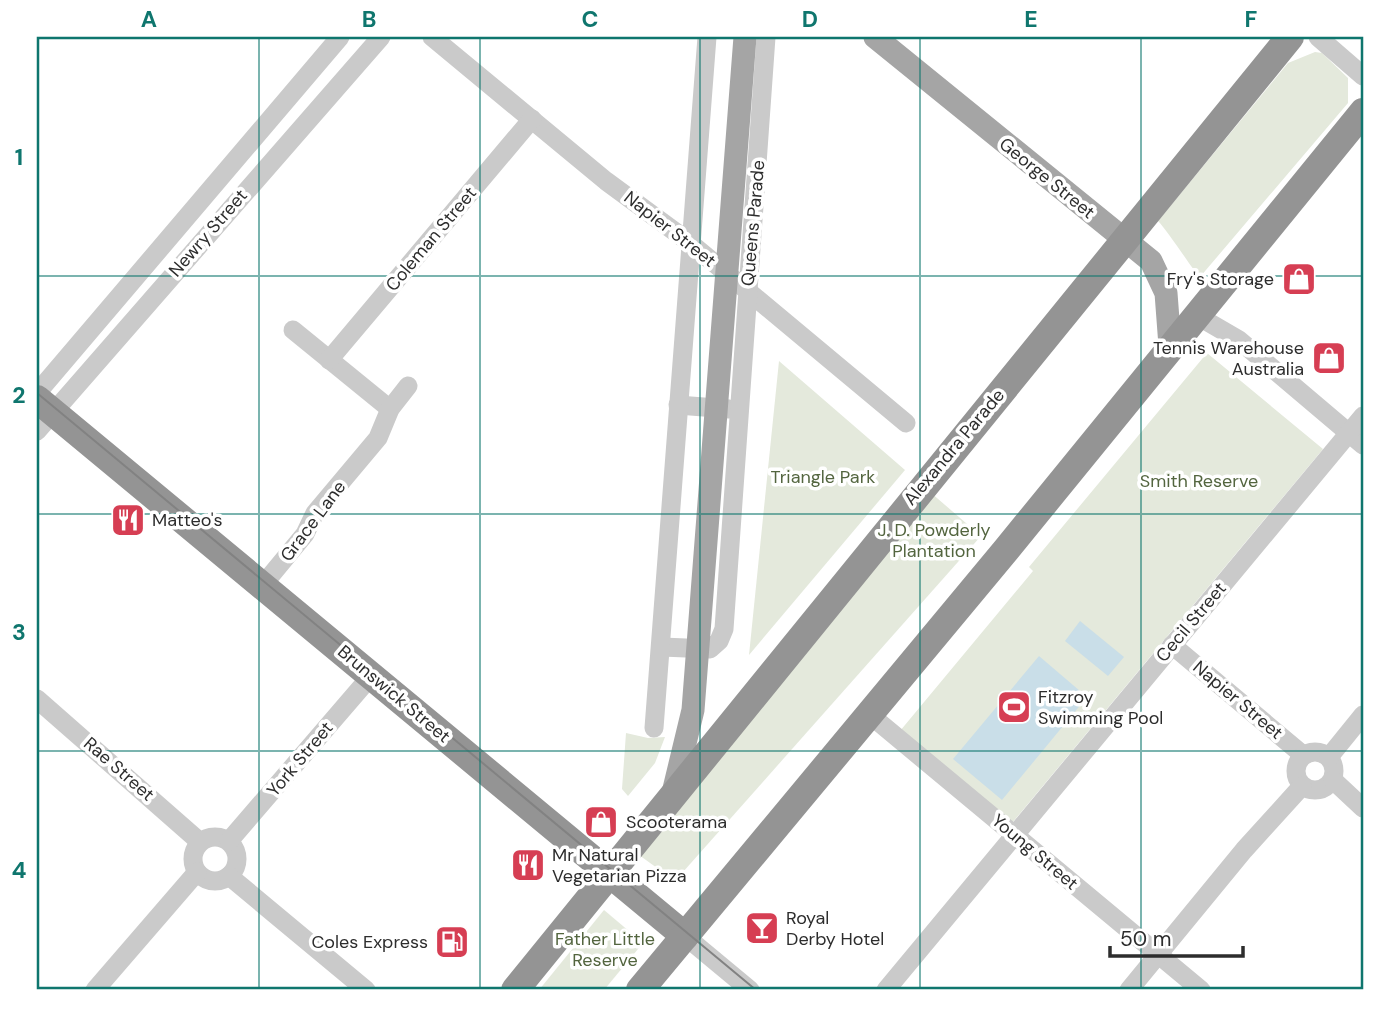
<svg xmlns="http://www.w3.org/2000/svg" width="1400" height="1027" font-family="'DM Sans',sans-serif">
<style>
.green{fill:#e4e9dc}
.water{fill:#c9dee8}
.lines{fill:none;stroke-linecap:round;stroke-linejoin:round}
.minor{stroke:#cacaca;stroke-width:19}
.major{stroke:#a5a5a5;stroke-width:23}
.highway{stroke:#949494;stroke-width:28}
.tram{stroke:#828282;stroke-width:2}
.grid{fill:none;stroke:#0f766e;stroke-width:2;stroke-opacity:0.55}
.labels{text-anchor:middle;stroke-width:7;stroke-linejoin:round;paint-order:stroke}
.street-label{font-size:18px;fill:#2d2d2d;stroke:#fff}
.poi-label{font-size:18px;fill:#2d2d2d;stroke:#fff;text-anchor:start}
.park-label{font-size:18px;fill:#53653f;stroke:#fff}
.neatline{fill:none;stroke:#0f766e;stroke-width:2.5}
.grid-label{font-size:23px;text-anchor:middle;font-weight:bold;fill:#0f766e}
</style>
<rect width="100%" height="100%" fill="#fff"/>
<!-- green -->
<g class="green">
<path d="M 1315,52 L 1322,53 L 1348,78 L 1348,103 L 1200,277 C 1196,275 1168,231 1158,221 L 1288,63 Z"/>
<polygon points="1207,353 1323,449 1012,823 900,731 1033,571 1029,567"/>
<polygon points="779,361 905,470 749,655"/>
<polygon points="930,492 981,536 675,881 639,855"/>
<polygon points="626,733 648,738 665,737 655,763 628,796 622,789"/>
<polygon points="604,910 643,943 604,990 539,990"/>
</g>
<!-- water -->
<g class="water">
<polygon points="1080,621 1124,657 1108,676 1065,641"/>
<polygon points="1039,656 1087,697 1002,800 953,759"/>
</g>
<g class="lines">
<!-- minor -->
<g class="minor">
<polyline points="432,37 606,181 689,242 906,423"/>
<polyline points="1318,37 1363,76"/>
<polyline points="1196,315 1239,340 1363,445"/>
<polyline points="293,330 390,409"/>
<polyline points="329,360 532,119"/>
<polyline points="37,393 340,37"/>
<polyline points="678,405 729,409"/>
<polyline points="37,431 381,37"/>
<polyline points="262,586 305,534 315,513 378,438 390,409 408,386"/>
<polyline points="1172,645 1303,755"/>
<polyline points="662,647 710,649 719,641 724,629 766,37"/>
<polyline points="37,699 200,842"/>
<polyline points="869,714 1201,990"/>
<polyline points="654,728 707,37"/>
<circle cx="1315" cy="771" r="19"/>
<polyline points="1329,757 1363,715"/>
<polyline points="1333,780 1363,808"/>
<circle cx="215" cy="859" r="22"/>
<polyline points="229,841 371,676"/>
<polyline points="229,876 366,990"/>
<polyline points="685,936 750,990"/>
<polyline points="95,990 197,872"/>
<polyline points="886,990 1363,416"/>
<polyline points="1129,990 1244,850 1302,786"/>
</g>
<!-- major -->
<g class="major">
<polyline points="875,37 1151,261 1166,293 1170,346"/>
<polyline points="673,793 693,710 745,37"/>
</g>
<!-- highway -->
<g class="highway">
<polyline points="37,399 685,936"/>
<polyline points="515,990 1290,37"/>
<polyline points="640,990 1006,550 1363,112"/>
</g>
<!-- tram -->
<polyline class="tram" points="37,393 756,990"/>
</g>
<!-- grid -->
<path class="grid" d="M 259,37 L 259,990M 480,37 L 480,990M 700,37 L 700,990M 920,37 L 920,990M 1141,37 L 1141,990M 37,276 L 1363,276M 37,514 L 1363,514M 37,751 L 1363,751"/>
<!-- icons -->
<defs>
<g id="shop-square" transform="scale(1.75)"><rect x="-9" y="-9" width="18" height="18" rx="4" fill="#d63e53" stroke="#fff"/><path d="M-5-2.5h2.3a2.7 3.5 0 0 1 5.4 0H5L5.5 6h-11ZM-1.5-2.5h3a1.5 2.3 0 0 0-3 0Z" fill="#fff"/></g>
<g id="restaurant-square" transform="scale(1.75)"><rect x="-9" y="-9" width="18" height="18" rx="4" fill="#d63e53" stroke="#fff"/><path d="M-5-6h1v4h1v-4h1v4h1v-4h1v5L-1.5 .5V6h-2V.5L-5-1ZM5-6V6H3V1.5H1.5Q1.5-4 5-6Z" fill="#fff"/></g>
<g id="stadium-square" transform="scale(1.75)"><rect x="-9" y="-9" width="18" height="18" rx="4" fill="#d63e53" stroke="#fff"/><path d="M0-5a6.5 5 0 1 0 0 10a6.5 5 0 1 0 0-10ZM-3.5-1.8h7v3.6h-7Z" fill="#fff"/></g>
<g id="bar-square" transform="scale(1.75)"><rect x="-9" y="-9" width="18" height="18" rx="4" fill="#d63e53" stroke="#fff"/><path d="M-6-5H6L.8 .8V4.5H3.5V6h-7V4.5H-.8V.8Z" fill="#fff"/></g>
<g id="fuel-square" transform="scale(1.75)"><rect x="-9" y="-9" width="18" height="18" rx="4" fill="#d63e53" stroke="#fff"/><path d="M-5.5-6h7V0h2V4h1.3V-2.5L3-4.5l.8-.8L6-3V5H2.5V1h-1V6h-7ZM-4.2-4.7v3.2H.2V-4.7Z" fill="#fff"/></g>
</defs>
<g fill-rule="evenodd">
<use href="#shop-square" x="1299" y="279"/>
<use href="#shop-square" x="1329" y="358"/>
<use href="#restaurant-square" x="128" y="520"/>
<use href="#stadium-square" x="1014" y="707"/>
<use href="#shop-square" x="601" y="822"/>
<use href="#restaurant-square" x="528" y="865"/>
<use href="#bar-square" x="762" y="928"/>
<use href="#fuel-square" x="452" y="942"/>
</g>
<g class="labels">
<!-- street labels -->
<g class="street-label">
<text transform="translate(1047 178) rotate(39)" y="6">George Street</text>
<text transform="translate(753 223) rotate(-85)" y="6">Queens Parade</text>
<text transform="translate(670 229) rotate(38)" y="6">Napier Street</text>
<text transform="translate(208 233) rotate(-49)" y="6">Newry Street</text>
<text transform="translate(431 239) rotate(-50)" y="6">Coleman Street</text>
<text transform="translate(954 447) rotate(-50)" y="6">Alexandra Parade</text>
<text transform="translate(313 521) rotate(-53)" y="6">Grace Lane</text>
<text transform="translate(1191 622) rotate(-50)" y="6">Cecil Street</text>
<text transform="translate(394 694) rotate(40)" y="6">Brunswick Street</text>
<text transform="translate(1238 700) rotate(40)" y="6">Napier Street</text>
<text transform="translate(300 759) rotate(-50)" y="6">York Street</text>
<text transform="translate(119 769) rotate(41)" y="6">Rae Street</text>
<text transform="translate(1035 852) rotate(40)" y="6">Young Street</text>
</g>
<!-- poi labels -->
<g class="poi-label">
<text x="1274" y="285" text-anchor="end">Fry's Storage</text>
<text x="1304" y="354" text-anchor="end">Tennis Warehouse<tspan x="1304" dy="21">Australia</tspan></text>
<text x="152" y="526">Matteo's</text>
<text x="1038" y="703">Fitzroy<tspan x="1038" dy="21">Swimming Pool</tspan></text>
<text x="626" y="828">Scooterama</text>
<text x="552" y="861">Mr Natural<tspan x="552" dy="21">Vegetarian Pizza</tspan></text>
<text x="786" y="924">Royal<tspan x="786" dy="21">Derby Hotel</tspan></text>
<text x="428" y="948" text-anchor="end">Coles Express</text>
</g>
<!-- park labels -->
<g class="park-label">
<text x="823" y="483">Triangle Park</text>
<text x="1199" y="487">Smith Reserve</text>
<text x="934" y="536">J. D. Powderly<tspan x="934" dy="21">Plantation</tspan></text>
<text x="605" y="945">Father Little<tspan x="605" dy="21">Reserve</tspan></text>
</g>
</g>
<!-- border -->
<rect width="1400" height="1027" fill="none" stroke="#ffffff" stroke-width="77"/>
<!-- scale -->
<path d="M1110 946v10h133v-10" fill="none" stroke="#2d2d2d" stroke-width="3.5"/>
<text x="1120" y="946" font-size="21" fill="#2d2d2d" stroke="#ffffff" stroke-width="5" paint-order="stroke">50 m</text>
<rect x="38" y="38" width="1324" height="950" class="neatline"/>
<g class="grid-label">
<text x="149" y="27">A</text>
<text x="369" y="27">B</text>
<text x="590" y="27">C</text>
<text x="810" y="27">D</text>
<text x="1031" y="27">E</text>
<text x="1251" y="27">F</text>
<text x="19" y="165">1</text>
<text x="19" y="403">2</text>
<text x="19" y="640">3</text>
<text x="19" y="878">4</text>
</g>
</svg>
